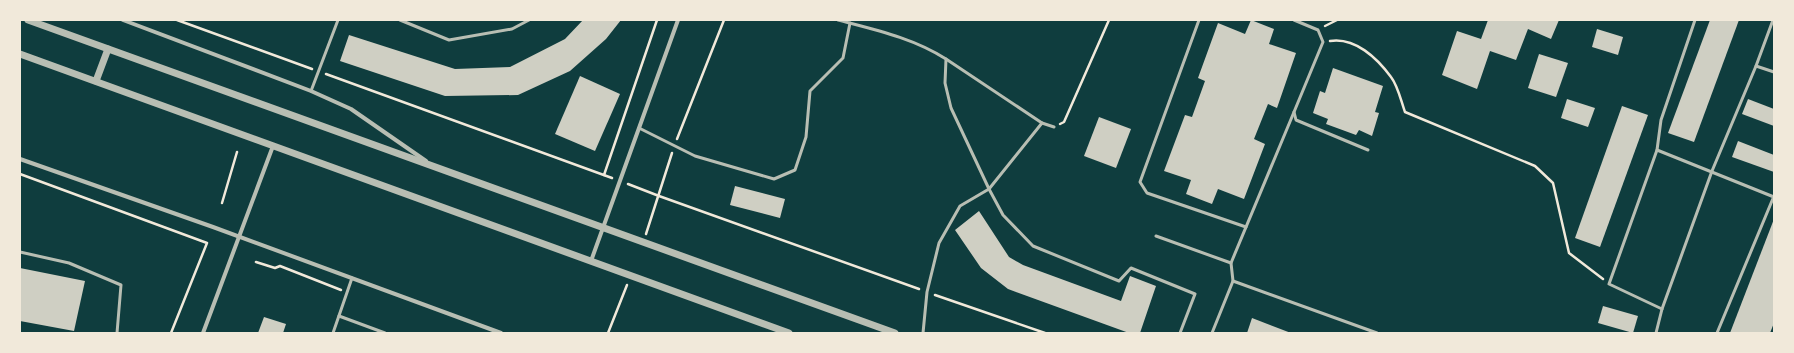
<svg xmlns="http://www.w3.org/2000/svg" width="1794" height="353" font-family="'Sofia Sans Condensed',sans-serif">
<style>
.building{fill:#cfcfc3}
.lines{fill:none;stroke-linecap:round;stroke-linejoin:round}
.path{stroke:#f1e9da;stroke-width:2.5}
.service{stroke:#b8beb3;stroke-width:3}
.minor{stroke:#b8beb3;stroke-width:4}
.tertiary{stroke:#b8beb3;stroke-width:7}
</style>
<rect width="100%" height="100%" fill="#0f3d3e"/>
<!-- building -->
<g class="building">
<polygon points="583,20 621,20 606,39 570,71 518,95 445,96 340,61 349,35 455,69 510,67 565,39"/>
<polygon points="1251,20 1274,29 1269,44 1296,53 1277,108 1268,104 1254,139 1265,144 1244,199 1218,189 1212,204 1186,194 1191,180 1164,171 1185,115 1192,117 1205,81 1198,78 1218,23 1245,34"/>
<polygon points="1488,20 1559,20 1551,39 1528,29 1516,60 1490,51 1477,89 1442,75 1457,31 1481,39"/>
<polygon points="1710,20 1739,20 1694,142 1668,133"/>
<polygon points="1597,29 1623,37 1618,55 1592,47"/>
<polygon points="1539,54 1568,63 1556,97 1528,88"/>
<polygon points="1333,68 1383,86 1375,112 1379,113 1372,136 1359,130 1356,135 1326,124 1328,119 1313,113 1320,91 1325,93"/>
<polygon points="580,76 620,94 595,151 555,134"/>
<polygon points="1567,99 1595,108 1588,127 1561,118"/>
<polygon points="1748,99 1774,109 1774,126 1742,114"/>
<polygon points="1622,106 1648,115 1600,247 1575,238"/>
<polygon points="1099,117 1131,129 1116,168 1084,156"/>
<polygon points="1738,141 1774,155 1774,172 1732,157"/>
<polygon points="735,186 785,199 780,218 730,205"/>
<polygon points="979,211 1009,257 1023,265 1121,301 1130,276 1156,286 1140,333 1129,333 1008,289 981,268 955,230"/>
<polygon points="1774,219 1774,323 1770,333 1730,333"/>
<polygon points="20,268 85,281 74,331 20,321"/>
<polygon points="1603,306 1638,316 1633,333 1598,323"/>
<polygon points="264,317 286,324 283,333 258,333"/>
<polygon points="1252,318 1291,333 1247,333"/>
</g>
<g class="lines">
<!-- path -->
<g class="path">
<polyline points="177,20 312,69"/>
<polyline points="1325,26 1337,20"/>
<path d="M 1330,41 C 1355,37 1377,58 1391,77 C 1398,86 1401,101 1405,112 L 1535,166 L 1553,183 L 1569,253 L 1603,279"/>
<polyline points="326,74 612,178"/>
<polyline points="1060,124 1064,122 1109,20"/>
<polyline points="677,139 724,20"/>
<polyline points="20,174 207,243 171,333"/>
<polyline points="604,175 657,20"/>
<polyline points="628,184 659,196 919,289"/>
<polyline points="222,203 237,152"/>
<polyline points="646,234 672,153"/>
<polyline points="256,262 275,268 280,266 341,290"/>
<polyline points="935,295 1045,333"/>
<polyline points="608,333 627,285"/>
</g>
<!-- service -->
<g class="service">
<polyline points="400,20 449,40 512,29 529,20"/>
<path d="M 838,20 C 876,30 913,38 946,59 L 945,83 L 951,108 L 989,189 L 1003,215 L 1033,246 L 1119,281 L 1131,268 L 1195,294 L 1180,333"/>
<polyline points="1199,20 1140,182 1147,193 1246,227"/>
<polyline points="1294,20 1318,30 1323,42 1294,112 1296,120 1368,150"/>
<polyline points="946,59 1042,123 1054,127"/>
<polyline points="1756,66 1774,72"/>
<polyline points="311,91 338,20"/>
<polyline points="639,128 695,156 774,179 795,170 806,137 810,91 843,58 850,23"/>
<polyline points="1657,150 1774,197"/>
<polyline points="1156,236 1231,263"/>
<polyline points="20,252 69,263 121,285 117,333"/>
<polyline points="1233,281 1377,333"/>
<polyline points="1662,309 1609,284 1657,150 1661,120 1695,20"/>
<polyline points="339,316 385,333"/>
<polyline points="333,333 352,278"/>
<polyline points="923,333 927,292 939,243 960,206 989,189 1042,123"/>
<polyline points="1212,333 1233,281 1231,263 1294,112"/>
<polyline points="1656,333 1662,309 1712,171 1756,66 1773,20"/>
<polyline points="1717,333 1774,196"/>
</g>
<!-- minor -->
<g class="minor">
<polyline points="123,20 311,91 351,109 426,161"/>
<polyline points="20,159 213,227 501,333"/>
<polyline points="591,261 678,20"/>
<polyline points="203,333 273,146"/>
</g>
<!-- tertiary -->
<g class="tertiary">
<polyline points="28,20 895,333"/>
<polyline points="20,54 789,333"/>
<polyline points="96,81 108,49"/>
</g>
</g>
<!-- border -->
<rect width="1794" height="353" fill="none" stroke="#f1e9da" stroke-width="42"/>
</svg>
